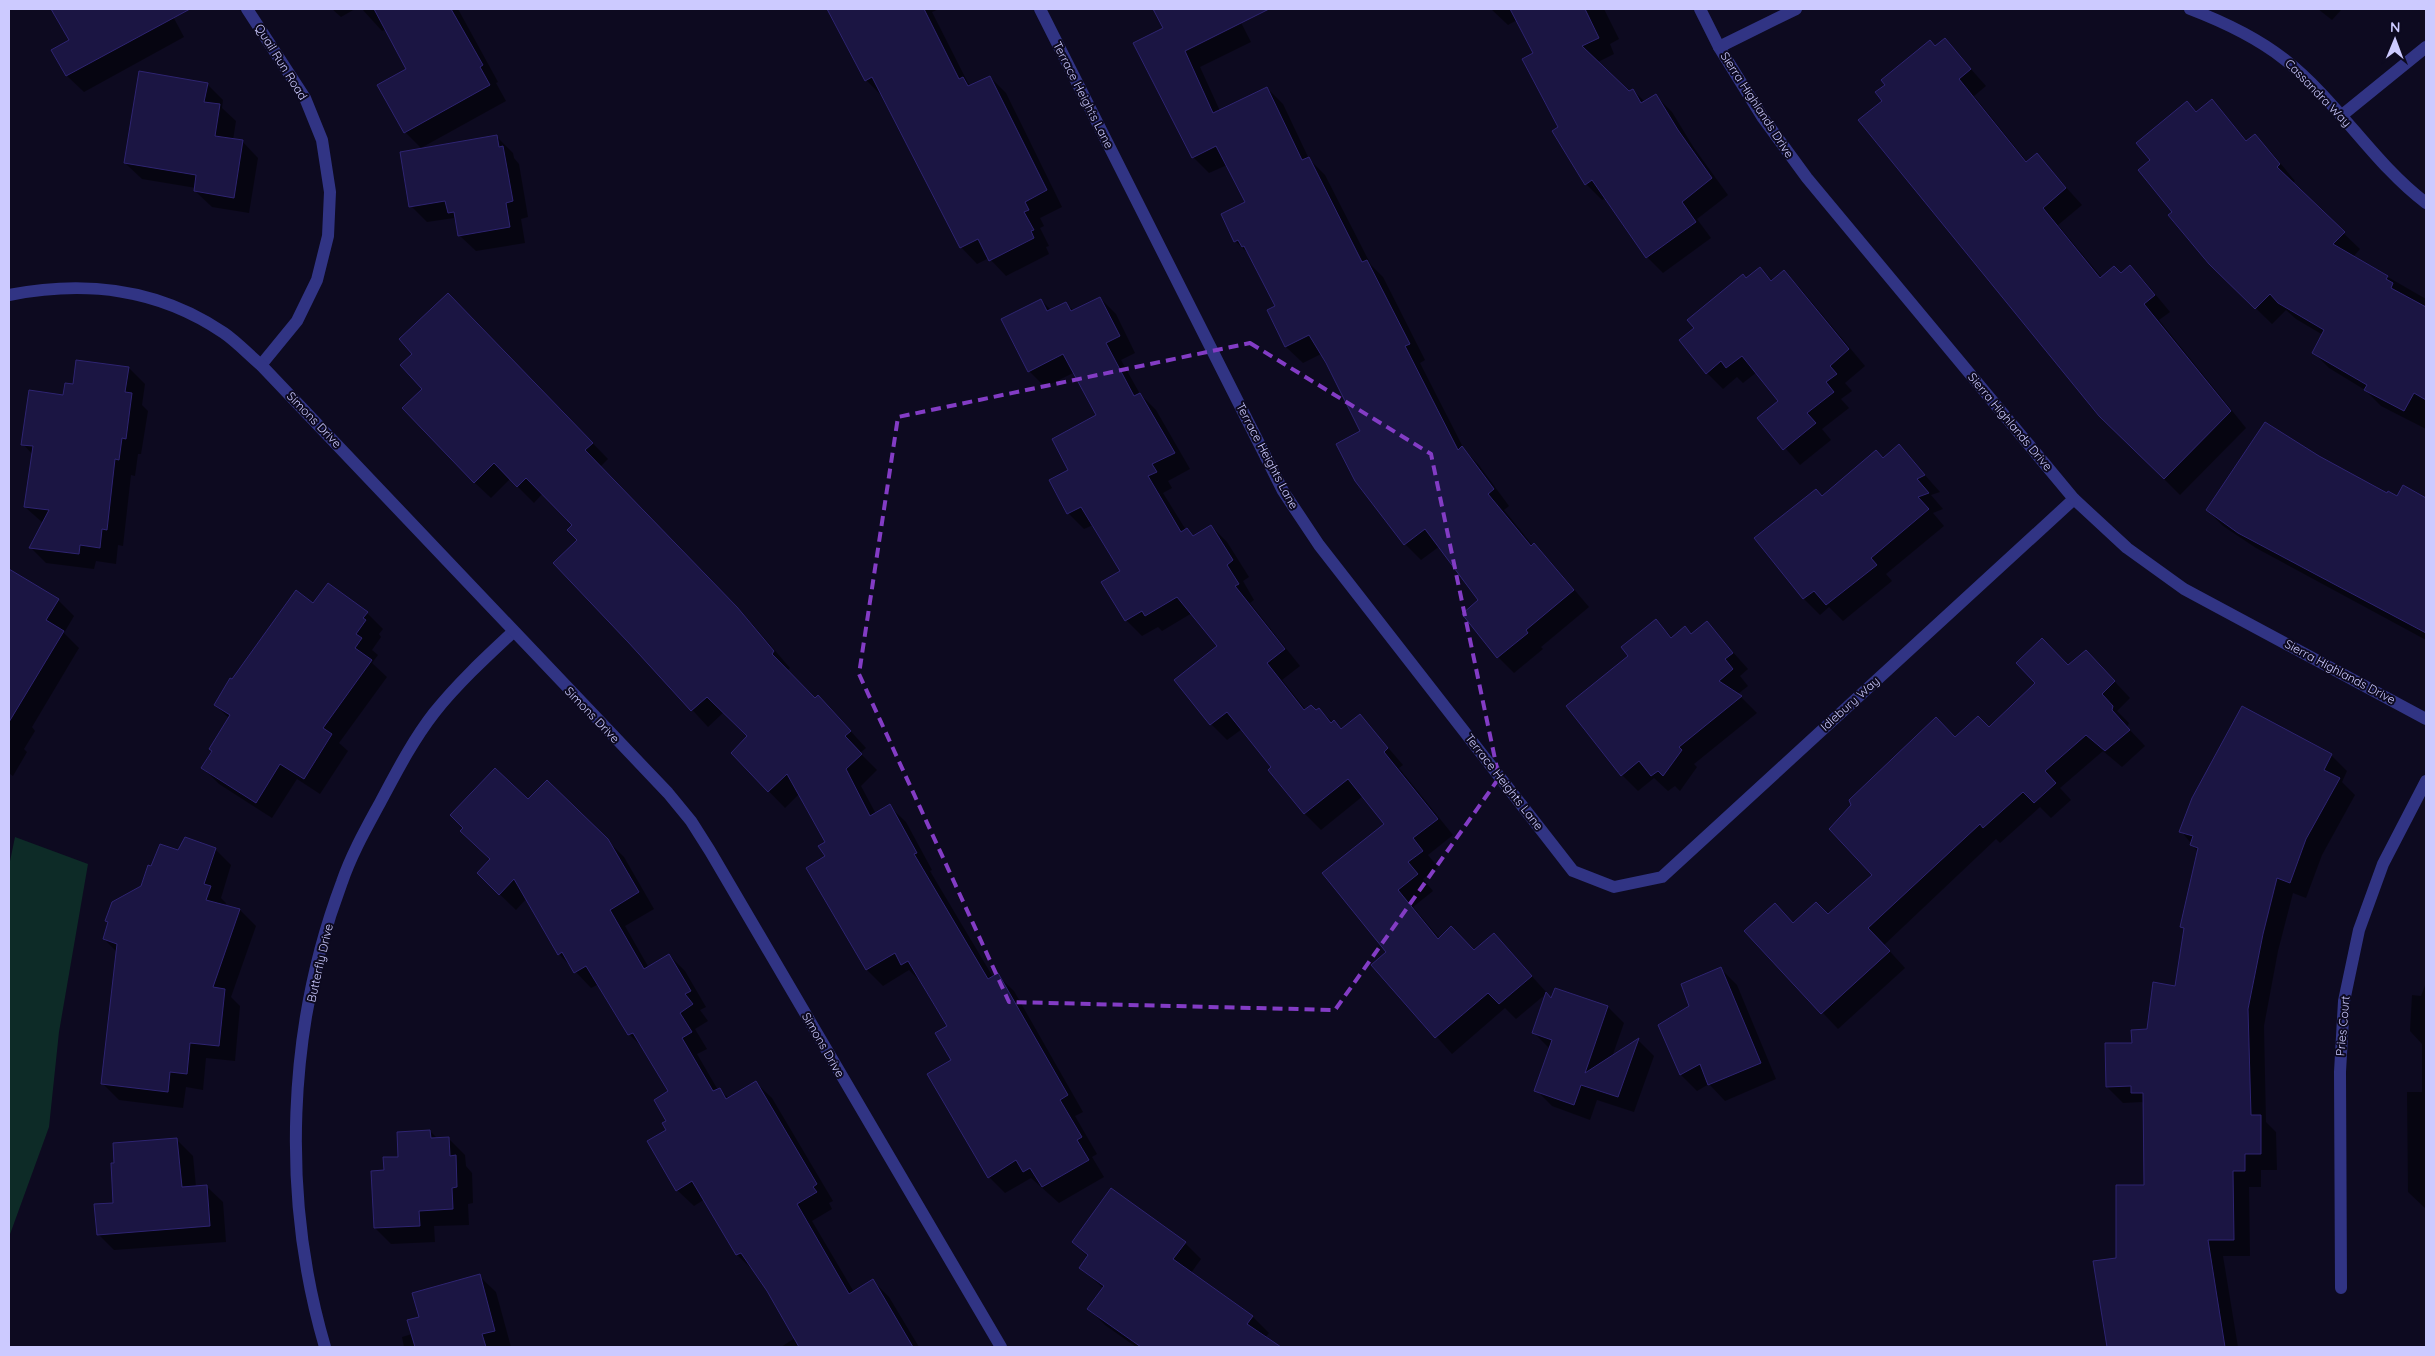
<svg xmlns="http://www.w3.org/2000/svg" width="2435" height="1356" font-family="Quicksand,sans-serif">
<style>
.green{fill:#0d2b27}
.shadow{fill:#0007}
.building{fill:#1b1543;stroke:#2e2471}
.lines{fill:none;stroke-linecap:round;stroke-linejoin:round}
.minor{stroke:#313484;stroke-width:12}
.tertiary{stroke:#313484;stroke-width:12}
.marked{fill:none;stroke:#833cc5;stroke-width:4;stroke-dasharray:10 6;stroke-linejoin:round}
.labels{text-anchor:middle;stroke-width:4;stroke-linejoin:round;paint-order:stroke}
.street-label{font-size:12px;fill:#cccaff;stroke:#0d0a20}
</style>
<rect width="100%" height="100%" fill="#0d0a20"/>
<!-- green -->
<polygon class="green" points="15,837 88,864 59,1032 49,1127 9,1237 9,866"/>
<!-- shadow -->
<g class="shadow">
<polygon points="53,9 169,9 184,37 84,92 67,76 53,50 70,40"/>
<polygon points="332,9 355,9 341,17"/>
<polygon points="362,9 458,9 498,82 496,83 506,101 421,148 405,132 408,69 387,29 382,31"/>
<polygon points="829,9 939,9 932,12 968,83 971,86 990,77 1006,93 1062,207 1040,218 1044,226 1040,228 1049,246 1046,247 1049,254 1006,276 989,258 977,264 961,247 882,96 866,80"/>
<polygon points="1166,9 1234,9 1251,42 1200,67 1220,111 1267,88 1283,104 1309,159 1325,175 1371,265 1383,277 1425,360 1420,363 1465,451 1478,464 1509,506 1504,510 1533,546 1534,545 1550,561 1589,607 1541,647 1543,649 1514,673 1498,657 1480,601 1440,546 1421,560 1405,544 1361,432 1321,354 1303,363 1286,347 1268,311 1277,307 1250,255 1235,241 1247,202 1227,165 1209,173 1193,157 1165,29"/>
<polygon points="1491,9 1604,9 1619,39 1610,44 1614,54 1598,62 1629,92 1633,90 1645,102 1656,96 1672,112 1694,148 1728,195 1697,219 1711,238 1663,273 1647,257 1606,198 1602,200 1586,184 1560,128 1534,54 1517,20 1508,25"/>
<polygon points="2318,9 2342,9 2332,20"/>
<polygon points="1945,40 1986,86 1974,96 2028,163 2037,155 2082,205 2058,225 2102,278 2121,275 2130,267 2146,283 2170,312 2159,320 2246,428 2180,495 2100,415 1884,101"/>
<polygon points="207,84 223,100 222,108 236,121 233,140 242,141 258,158 249,213 212,207 195,191 196,188 142,179 125,163"/>
<polygon points="2212,101 2248,142 2255,136 2271,152 2295,181 2292,184 2360,249 2353,257 2426,299 2426,429 2381,406 2365,390 2329,368 2313,352 2323,335 2296,319 2286,310 2272,324 2227,280 2174,212 2151,160 2187,103 2198,113"/>
<polygon points="497,137 513,153 514,158 519,164 528,217 521,219 525,243 476,251 459,235 454,218 427,222 411,206"/>
<polygon points="1760,269 1773,281 1784,272 1800,288 1865,366 1845,383 1852,391 1841,399 1849,408 1822,429 1831,440 1800,465 1759,418 1780,401 1757,372 1743,383 1737,377 1723,389 1707,373 1746,279"/>
<polygon points="1100,298 1116,314 1135,353 1121,360 1140,394 1156,410 1190,469 1168,481 1172,488 1163,493 1186,530 1194,537 1211,526 1227,542 1249,577 1243,581 1254,600 1250,603 1300,666 1282,680 1306,710 1316,712 1319,710 1342,730 1360,715 1403,765 1399,768 1453,835 1428,855 1438,867 1423,879 1433,891 1413,907 1440,939 1474,951 1494,934 1547,993 1516,1019 1505,1008 1452,1054 1373,965 1387,952 1385,824 1363,796 1321,830 1305,814 1270,770 1273,768 1242,729 1227,740 1211,724 1176,680 1219,646 1192,613 1162,631 1158,627 1142,636 1126,620 1121,572 1093,525 1084,529 1068,513 1069,470 1098,416 1075,372 1045,387 1029,371 1041,300 1051,310 1065,303 1074,311"/>
<polygon points="464,311 608,459 600,467 753,625 790,668 787,671 815,699 834,713 866,748 860,753 877,770 861,786 876,814 889,806 906,822 932,870 930,871 993,977 997,975 1014,991 1083,1112 1075,1116 1097,1154 1092,1157 1104,1177 1059,1203 1031,1178 1005,1193 989,1177 953,1061 949,1026 920,979 919,980 909,970 883,986 867,970 826,857 827,842 799,794 785,808 732,753 749,737 724,712 708,727 629,641 574,525 543,493 534,503 510,479 491,498 474,482 424,389"/>
<polygon points="129,368 145,384 142,405 148,411 141,454 138,454 135,476 131,475 123,546 118,545 116,564 96,561 94,569 46,563 30,547 43,523 25,507 33,455 23,444 74,385"/>
<polygon points="1899,446 1940,492 1931,495 1943,509 1933,513 1944,526 1886,574 1892,581 1843,621 1829,607 1820,615 1804,599 1755,538 1884,459"/>
<polygon points="2318,458 2387,495 2398,497 2403,487 2426,499 2426,640 2256,548 2223,526 2207,510"/>
<polygon points="10,579 58,600 74,616 64,633 79,648 32,727 35,731 24,749 27,752 13,776 10,774 9,776"/>
<polygon points="313,604 367,613 383,629 379,634 381,637 372,650 378,655 372,663 387,677 339,743 348,751 320,794 297,779 272,818 219,784 203,768 229,718 215,705 232,681"/>
<polygon points="1656,621 1673,638 1692,635 1707,623 1748,669 1740,676 1748,686 1738,694 1757,713 1694,764 1697,767 1680,791 1675,786 1668,791 1654,778 1638,791 1622,775 1630,656"/>
<polygon points="2069,667 2102,668 2130,698 2117,711 2129,723 2127,727 2145,746 2122,767 2103,751 2060,788 2071,800 2051,818 2040,807 2000,843 1996,839 1884,945 1905,968 1838,1029 1746,931 1794,925 1828,916 1874,875 1955,738 1990,728"/>
<polygon points="2331,755 2347,771 2342,782 2355,795 2322,855 2306,898 2293,893 2278,951 2264,1026 2266,1122 2276,1132 2277,1170 2261,1170 2261,1187 2249,1187 2250,1256 2223,1256 2238,1347 2109,1347 2094,1262 2117,1259 2145,1186 2145,1105 2142,1102 2123,1103 2107,1087 2133,1044 2148,1031 2176,988 2185,929 2182,926 2198,852 2181,831"/>
<polygon points="547,781 624,857 654,909 625,926 649,968 669,955 685,971 706,1007 700,1010 708,1021 695,1029 707,1049 697,1054 718,1090 729,1098 755,1082 772,1098 833,1201 829,1203 832,1209 812,1221 854,1292 873,1281 889,1297 919,1347 781,1347 795,1338 768,1291 754,1271 737,1255 705,1199 694,1206 677,1190 668,1131 669,1092 644,1049 629,1034 599,984 591,988 559,954 526,899 516,910 478,873 491,860 528,801"/>
<polygon points="215,849 231,865 221,898 226,903 225,906 240,910 256,926 231,997 240,1006 235,1061 206,1058 203,1090 186,1087 183,1108 119,1100 102,1083 117,952 104,939 109,924 106,921 142,887 152,868 178,852"/>
<polygon points="1720,968 1737,985 1776,1079 1725,1101 1709,1084 1697,1091 1681,1075 1660,1026 1691,1006"/>
<polygon points="2426,983 2426,1209 2408,1192 2407,1092 2422,1092 2422,1044 2410,1031 2412,995 2421,996"/>
<polygon points="1556,989 1608,1007 1624,1023 1612,1057 1638,1040 1654,1056 1634,1112 1597,1100 1590,1120 1552,1106 1536,1090 1550,1049 1534,1033"/>
<polygon points="430,1131 438,1139 449,1139 465,1155 466,1166 472,1173 473,1203 468,1204 469,1225 434,1226 435,1242 391,1244 375,1228 385,1171"/>
<polygon points="177,1140 193,1156 196,1187 206,1186 223,1202 226,1242 114,1250 98,1234"/>
<polygon points="1073,1242 1185,1243 1201,1259 1191,1273 1253,1317 1269,1333 1265,1338 1278,1347 1136,1347 1105,1325 1089,1309 1104,1289 1081,1268 1088,1257"/>
<polygon points="479,1276 496,1292 511,1347 404,1347 402,1337 412,1334 420,1318"/>
</g>
<!-- building -->
<g class="building">
<polygon points="51,9 190,9 66,76 51,50 69,40"/>
<polygon points="374,9 451,9 483,65 480,67 490,85 404,133 377,85 406,69"/>
<polygon points="827,9 924,9 959,79 963,77 968,86 990,76 1047,190 1025,202 1029,210 1024,212 1034,230 1031,231 1034,238 989,261 978,239 960,248 872,77 865,81"/>
<polygon points="1153,9 1269,9 1185,51 1213,113 1267,87 1302,160 1309,157 1362,262 1367,260 1410,344 1405,346 1458,450 1462,446 1494,489 1488,494 1531,546 1534,543 1574,590 1526,630 1528,633 1497,658 1462,614 1478,600 1425,529 1404,545 1355,481 1336,444 1360,431 1326,363 1309,335 1285,347 1267,310 1275,306 1244,246 1242,247 1238,240 1234,242 1221,214 1245,202 1216,146 1192,158 1133,43 1163,28"/>
<polygon points="1510,9 1585,9 1599,38 1582,46 1629,91 1633,89 1641,103 1656,94 1678,130 1712,178 1682,202 1696,222 1646,258 1592,180 1585,185 1552,131 1558,127 1522,59 1533,53"/>
<polygon points="1945,38 1971,69 1959,79 2026,162 2037,153 2066,188 2043,208 2100,278 2114,266 2121,273 2130,265 2155,295 2144,304 2231,411 2164,479 2099,416 1858,120 1882,101 1875,92 1885,85 1881,80 1930,40 1935,46"/>
<polygon points="139,71 208,83 204,102 220,104 215,136 243,140 234,198 194,191 196,175 124,163"/>
<polygon points="2212,99 2246,141 2255,134 2280,164 2277,167 2345,232 2333,244 2388,276 2386,279 2393,283 2391,288 2426,307 2426,400 2414,393 2404,411 2364,390 2367,385 2312,353 2324,330 2278,303 2270,294 2255,309 2209,264 2168,215 2172,212 2138,170 2150,160 2136,143 2187,101 2196,112"/>
<polygon points="497,135 499,147 503,146 513,201 506,203 510,227 458,236 454,212 448,213 445,201 409,207 400,152"/>
<polygon points="1760,267 1771,281 1784,270 1849,349 1830,366 1837,374 1826,382 1834,392 1807,413 1816,423 1783,450 1757,418 1778,401 1742,356 1726,368 1721,361 1706,374 1679,340 1694,328 1687,320 1743,274 1746,278"/>
<polygon points="448,293 593,443 585,450 737,607 774,651 772,654 815,698 818,695 851,731 845,736 862,754 846,769 870,816 890,804 917,853 914,854 988,979 998,973 1068,1095 1060,1100 1082,1137 1077,1140 1089,1160 1042,1187 1030,1168 1023,1172 1016,1160 988,1178 927,1074 951,1060 935,1033 947,1026 908,961 901,965 895,953 866,970 806,868 825,856 818,846 825,842 787,774 768,792 731,753 747,736 707,697 691,711 628,642 553,563 577,540 567,530 572,525 526,478 517,487 494,463 474,483 402,408 422,389 400,365 412,354 399,339"/>
<polygon points="1100,297 1120,336 1106,343 1134,396 1140,393 1175,453 1152,464 1157,472 1148,476 1181,532 1187,528 1193,536 1211,525 1233,560 1227,565 1239,584 1235,586 1285,649 1267,663 1304,710 1311,705 1316,710 1319,708 1331,723 1334,720 1341,729 1360,714 1388,748 1384,752 1438,819 1413,838 1423,851 1408,862 1418,874 1398,890 1438,939 1451,926 1474,950 1494,933 1532,976 1499,1004 1488,993 1435,1038 1371,965 1386,952 1322,873 1384,824 1348,779 1304,814 1268,770 1271,767 1227,712 1210,725 1174,680 1217,646 1177,597 1145,616 1142,611 1125,621 1101,582 1120,571 1081,507 1067,514 1049,480 1068,470 1052,439 1096,415 1063,354 1028,372 1001,319 1041,299 1047,311 1066,302 1071,311"/>
<polygon points="76,360 129,367 125,392 132,393 126,439 122,438 119,460 115,459 107,530 102,529 100,548 80,545 79,554 29,548 49,510 24,507 33,446 21,445 29,390 63,395 65,383 73,384"/>
<polygon points="2265,422 2319,456 2387,493 2388,491 2397,496 2403,485 2426,498 2426,633 2238,533 2206,510"/>
<polygon points="1899,444 1925,475 1917,479 1929,493 1918,497 1929,509 1871,558 1877,565 1826,605 1814,591 1803,599 1754,538 1816,489 1822,496 1876,450 1883,458"/>
<polygon points="9,569 59,599 46,620 64,631 9,722"/>
<polygon points="328,583 368,612 363,618 366,620 356,634 362,638 355,648 372,660 323,728 332,734 304,779 280,764 256,803 201,768 212,751 209,749 230,715 214,705 230,678 232,679 296,590 313,603"/>
<polygon points="1656,619 1671,638 1685,626 1691,634 1707,621 1733,653 1725,659 1733,669 1719,681 1742,696 1679,747 1682,750 1663,776 1658,771 1651,776 1639,761 1621,776 1566,706 1628,656 1621,647"/>
<polygon points="2042,638 2068,665 2086,650 2115,681 2102,694 2113,706 2112,710 2130,730 2105,751 2086,735 2045,771 2056,783 2034,803 2023,792 1983,828 1980,824 1868,928 1890,951 1821,1014 1744,931 1775,903 1793,923 1816,902 1828,914 1872,875 1829,829 1851,805 1849,800 1936,717 1955,737 1978,716 1989,727 2035,683 2016,663"/>
<polygon points="2242,706 2332,754 2324,770 2340,778 2306,839 2290,883 2277,878 2263,934 2248,1009 2251,1115 2261,1115 2261,1154 2245,1154 2245,1171 2233,1171 2234,1240 2208,1240 2225,1347 2107,1347 2093,1261 2116,1258 2116,1185 2144,1185 2143,1093 2131,1093 2131,1086 2106,1087 2105,1043 2132,1043 2131,1030 2147,1029 2153,982 2175,986 2184,928 2180,927 2198,848 2190,845 2193,836 2179,832 2192,798"/>
<polygon points="495,768 528,799 547,780 608,839 639,892 610,910 644,969 669,954 691,991 685,994 693,1004 680,1013 692,1032 682,1038 713,1091 720,1088 726,1099 756,1081 817,1184 813,1187 817,1192 797,1204 849,1294 873,1279 913,1347 799,1347 767,1291 741,1253 736,1255 692,1181 676,1191 647,1141 666,1130 662,1123 666,1121 654,1100 668,1091 633,1033 628,1035 586,966 574,973 562,952 558,955 514,879 499,895 477,873 490,859 460,831 463,828 450,815"/>
<polygon points="185,837 216,848 204,884 211,886 206,900 240,909 213,987 225,989 219,1046 190,1043 187,1074 170,1072 168,1092 101,1084 117,944 103,939 108,922 105,921 112,902 141,886 148,865 151,866 160,844 178,850"/>
<polygon points="1721,967 1761,1063 1708,1085 1700,1064 1680,1075 1658,1025 1689,1006 1681,984"/>
<polygon points="1555,988 1608,1006 1585,1073 1639,1038 1618,1097 1581,1085 1574,1105 1534,1091 1552,1040 1532,1033 1546,992 1551,998"/>
<polygon points="430,1130 431,1138 449,1137 450,1156 456,1155 457,1187 452,1188 453,1209 419,1211 420,1226 374,1228 371,1171 384,1170 383,1157 398,1157 397,1132"/>
<polygon points="177,1138 182,1187 207,1185 210,1226 97,1235 94,1204 113,1203 111,1163 114,1163 113,1143"/>
<polygon points="1111,1188 1186,1242 1173,1259 1253,1316 1247,1324 1281,1347 1141,1347 1087,1309 1104,1286 1079,1268 1088,1255 1072,1242"/>
<polygon points="480,1274 495,1331 482,1334 486,1347 415,1347 407,1320 419,1317 412,1293"/>
</g>
<g class="lines">
<!-- minor -->
<g class="minor">
<polyline points="247,9 305,98 322,140 330,192 328,236 317,280 297,321 261,365"/>
<polyline points="1040,9 1283,491 1319,545 1573,871 1614,887 1662,877 2074,499"/>
<polyline points="1700,9 1719,47 1763,118 1807,178 2074,499 2127,548 2184,589 2426,719"/>
<path d="M 2190,9 C 2224,22 2256,37 2284,59 C 2338,101 2372,162 2426,203"/>
<polyline points="1719,47 1796,9"/>
<polyline points="2341,116 2426,47"/>
<polyline points="2341,1288 2340,1072 2344,1001 2359,930 2383,864 2426,781"/>
<path d="M 325,1347 C 281,1197 287,1028 342,882 C 352,853 367,827 381,801 C 397,771 413,740 434,713 C 457,684 485,658 513,632"/>
</g>
<!-- tertiary -->
<path class="tertiary" d="M 9,295 C 86,280 158,288 224,333 C 237,342 249,355 261,365 L 668,793 L 691,821 L 710,851 L 1001,1347"/>
</g>
<!-- marked area -->
<path class="marked" d="M 1250,343 L 1431,454 L 1499,778 L 1335,1010 L 1009,1002 L 859,674 L 898,417 Z"/>
<g class="labels">
<!-- street labels -->
<g class="street-label">
<text transform="translate(281 62) rotate(58)" y="4">Quail Run Road</text>
<text transform="translate(2318 93) rotate(46)" y="4">Cassandra Way</text>
<text transform="translate(1083 95) rotate(63)" y="4">Terrace Heights Lane</text>
<text transform="translate(1757 105) rotate(57)" y="4">Sierra Highlands Drive</text>
<text transform="translate(314 420) rotate(46)" y="4">Simons Drive</text>
<text transform="translate(2010 422) rotate(50)" y="4">Sierra Highlands Drive</text>
<text transform="translate(1267 456) rotate(62)" y="4">Terrace Heights Lane</text>
<text transform="translate(2340 672) rotate(28)" y="4">Sierra Highlands Drive</text>
<text transform="translate(1850 704) rotate(-42)" y="4">Idlebury Way</text>
<text transform="translate(592 715) rotate(46)" y="4">Simons Drive</text>
<text transform="translate(1504 782) rotate(52)" y="4">Terrace Heights Lane</text>
<text transform="translate(320 963) rotate(-77)" y="4">Butterfly Drive</text>
<text transform="translate(2343 1026) rotate(-85)" y="4">Pries Court</text>
<text transform="translate(823 1045) rotate(60)" y="4">Simons Drive</text>
</g>
</g>
<!-- border -->
<rect width="2435" height="1356" fill="none" stroke="#cccaff" stroke-width="20"/>
<!-- north arrow -->
<g transform="translate(2395 40) rotate(1)" stroke="#0d0a20" stroke-width="4" paint-order="stroke">
<path d="M0-4L9 19L0 12L-9 19Z" fill="#cccaff"/>
<text y="-8" font-size="14" font-weight="bold" text-anchor="middle" fill="#cccaff">N</text>
</g>
</svg>
